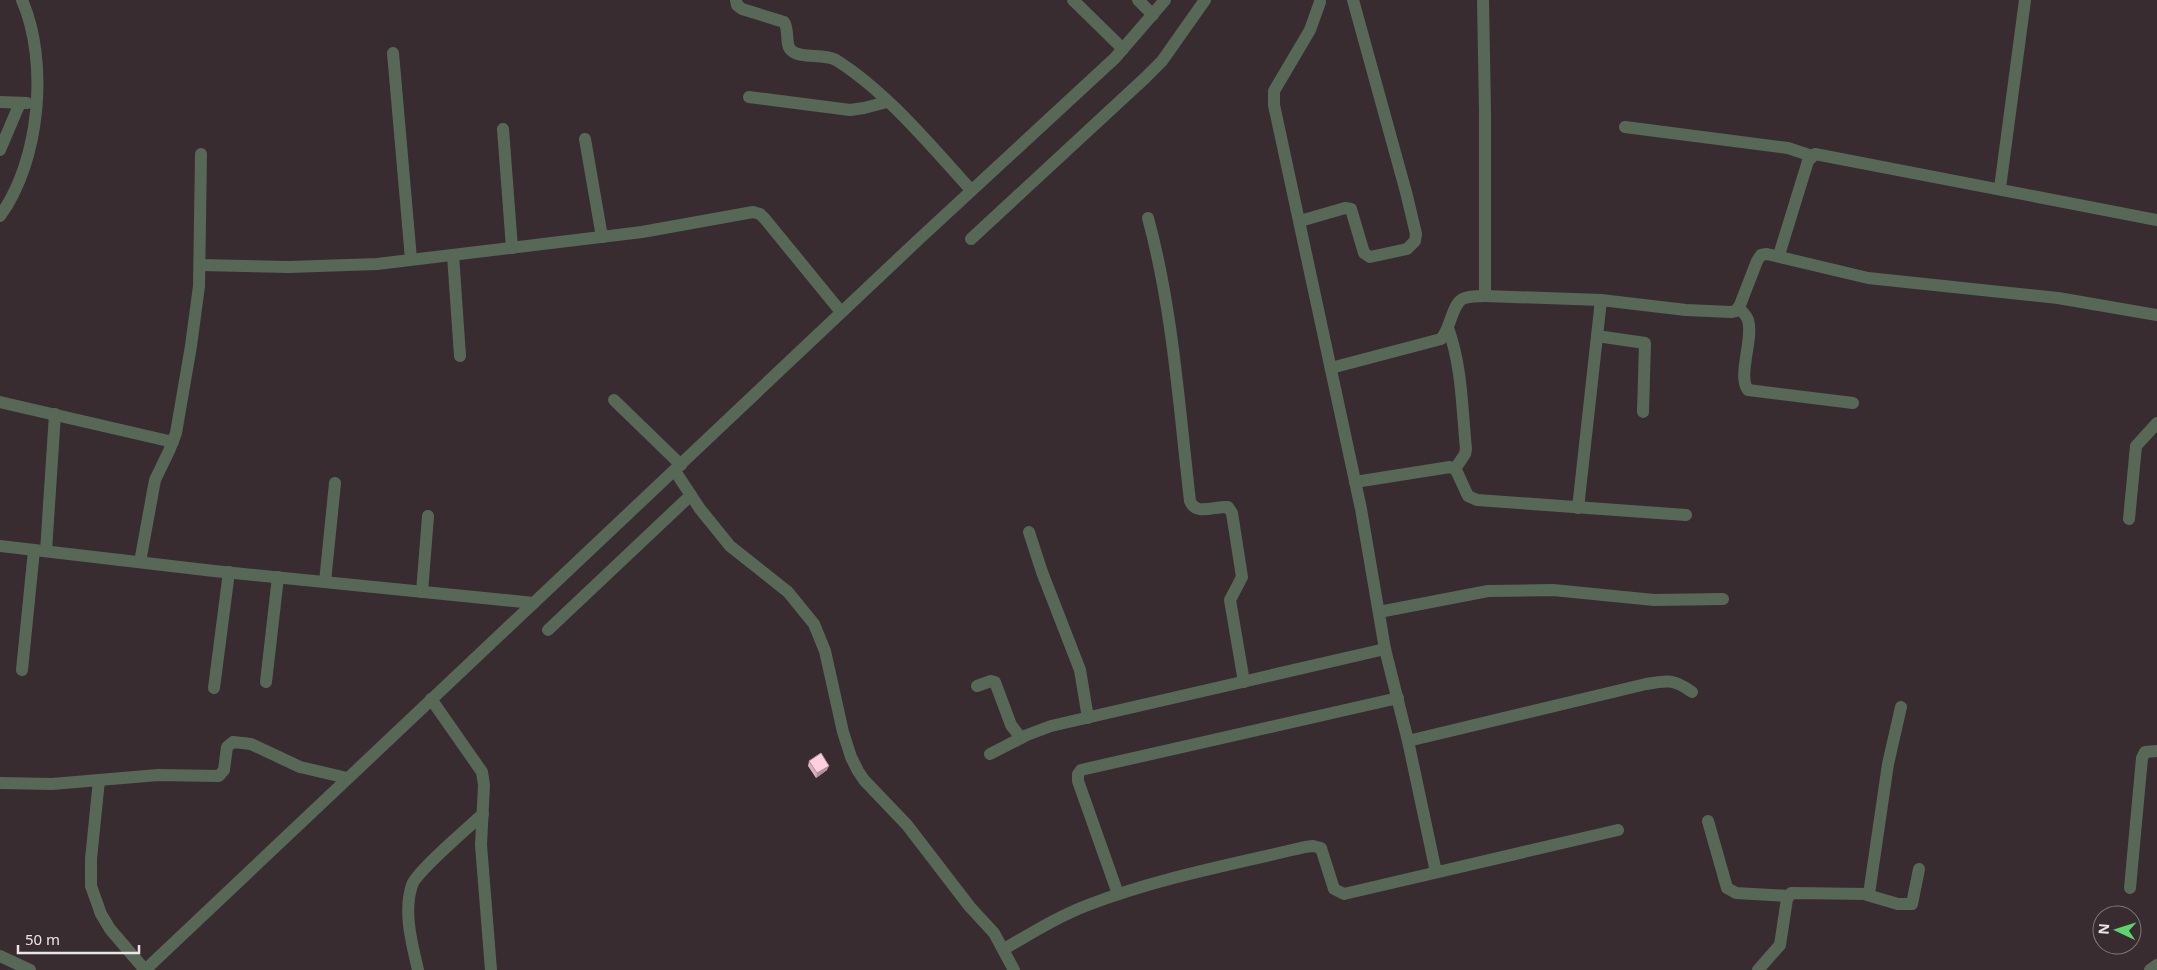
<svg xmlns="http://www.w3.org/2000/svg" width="2157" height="970" font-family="'Noto Sans',sans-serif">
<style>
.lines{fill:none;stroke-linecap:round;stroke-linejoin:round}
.minor{stroke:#576857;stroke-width:12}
.wall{fill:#dbb1c0}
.shaded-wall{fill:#b2909c}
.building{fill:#ffcedf;stroke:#b2909c}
</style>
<rect width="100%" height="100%" fill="#382c30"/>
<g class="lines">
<!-- minor -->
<g class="minor">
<path d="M 736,0 L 737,5 L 742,9 L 784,22 C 790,30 784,45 792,51 C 801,59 824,53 836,60 C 887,92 931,146 971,190"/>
<polyline points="1073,0 1123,49"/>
<polyline points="1138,0 1153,15"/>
<polyline points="1483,0 1485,111 1485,296 1601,300 1686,310 1731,312 1736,311 1740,305 1757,261 1761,255 1767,254 1868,278 2058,298 2157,315"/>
<polyline points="1320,2 1310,30 1274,91 1274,105 1361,509 1385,649 1408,741 1436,872"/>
<polyline points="393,53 411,259"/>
<polyline points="749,97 850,110 864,108 887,102"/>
<polyline points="0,102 27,103"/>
<polyline points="1625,127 1788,148 1812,156"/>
<polyline points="503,129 512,248"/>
<polyline points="585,139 602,237"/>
<polyline points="0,150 20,103"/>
<polyline points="2000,188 2025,0"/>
<path d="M 0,216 C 40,161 49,62 22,0"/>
<path d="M 1148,218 C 1173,310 1179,407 1190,501 C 1196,516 1214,506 1228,507 L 1232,513 L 1242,577 L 1230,600 L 1244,682"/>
<polyline points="1300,221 1345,208 1351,209 1364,253 1370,257 1407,249 1415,241 1416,234 1406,192 1353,0"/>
<polyline points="971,239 1145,78 1162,61 1205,0"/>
<polyline points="453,255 460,356"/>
<polyline points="1779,255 1808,161 1815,154 2157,220"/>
<polyline points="200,265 289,267 377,264 642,232 753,212 760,214 765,219 841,312"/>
<path d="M 1738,308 C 1742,311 1746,315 1748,320 C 1754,338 1737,376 1748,390 L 1853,403"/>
<path d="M 1448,328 C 1462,366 1462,409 1466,449 L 1465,454 L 1455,469"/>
<polyline points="1597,336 1645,343 1643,412"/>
<path d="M 1331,368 L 1441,339 C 1451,329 1452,301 1465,298 C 1471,296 1478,296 1485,296"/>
<polyline points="614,400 681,465"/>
<polyline points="0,402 173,442"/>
<polyline points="675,471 700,509 730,546 788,592 814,624 825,651 843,732 851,757 858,771 864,780 907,825 970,907 994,933 1014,970"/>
<polyline points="1355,482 1450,467 1456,470 1468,496 1477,500 1686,515"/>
<polyline points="1578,508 1601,300"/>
<polyline points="2129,519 2136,446 2157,423"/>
<polyline points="1029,532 1042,572 1080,670 1088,718"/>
<polyline points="0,546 214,571 534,603"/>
<polyline points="46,551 55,414"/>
<polyline points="140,562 155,480 169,451 176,433 191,346 199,286 201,154"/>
<polyline points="325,582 335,483"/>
<polyline points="422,592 428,516"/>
<polyline points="1379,612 1488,591 1553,590 1654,600 1723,599"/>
<polyline points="548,630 691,495"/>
<polyline points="22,670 34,550"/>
<polyline points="266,682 278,577"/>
<polyline points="977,686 991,681 995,682 1011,725 1021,738"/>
<polyline points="214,688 229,572"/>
<polyline points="431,699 482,772 484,785 481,845 491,970"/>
<path d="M 1408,741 L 1646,684 C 1668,680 1674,679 1692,692"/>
<polyline points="990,754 1027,735 1051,726 1385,649"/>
<polyline points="99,780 91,859 91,886 101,914 110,929 145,970"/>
<polyline points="0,783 52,784 158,775 219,776 224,770 227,747 233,742 251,744 300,767 347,778"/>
<polyline points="1708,821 1727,888 1736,893 1789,896"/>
<polyline points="2130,888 2142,758 2145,752 2157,751"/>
<polyline points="1118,894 1078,781 1078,774 1081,770 1398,698"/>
<polyline points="1867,895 1898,904 1912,904 1919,869"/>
<path d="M 1004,949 C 1032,933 1059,916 1088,905 C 1158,878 1233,864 1305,847 L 1313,846 L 1321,848 L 1334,889 L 1344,894 L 1618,830"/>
<polyline points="0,956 30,970"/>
<polyline points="145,970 917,241 1115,58 1165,0"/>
<path d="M 418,970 C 412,944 403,912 412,885 C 417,871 469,827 483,814"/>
<polyline points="1758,970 1780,945 1787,899 1791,893 1869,894 1888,764 1901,707"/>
<polyline points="2150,970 2157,965"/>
</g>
</g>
<!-- wall -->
<polygon class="wall" points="809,761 827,770 816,778 808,766"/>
<!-- shaded-wall -->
<polygon class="shaded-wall" points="829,766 827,770 816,778 817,773"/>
<!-- building -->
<polygon class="building" points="821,753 829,766 817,773 809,761"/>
<!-- north arrow -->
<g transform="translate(2117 930) rotate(274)"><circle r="24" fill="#382c30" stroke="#807679"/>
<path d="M0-4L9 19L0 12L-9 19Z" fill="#5dd56c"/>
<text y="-8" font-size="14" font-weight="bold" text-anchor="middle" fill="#ece5e7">N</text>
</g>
<!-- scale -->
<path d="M18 945v8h121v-8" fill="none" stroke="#ece5e7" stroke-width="2.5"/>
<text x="25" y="945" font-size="15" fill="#ece5e7" stroke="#382c30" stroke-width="4" paint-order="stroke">50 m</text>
</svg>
